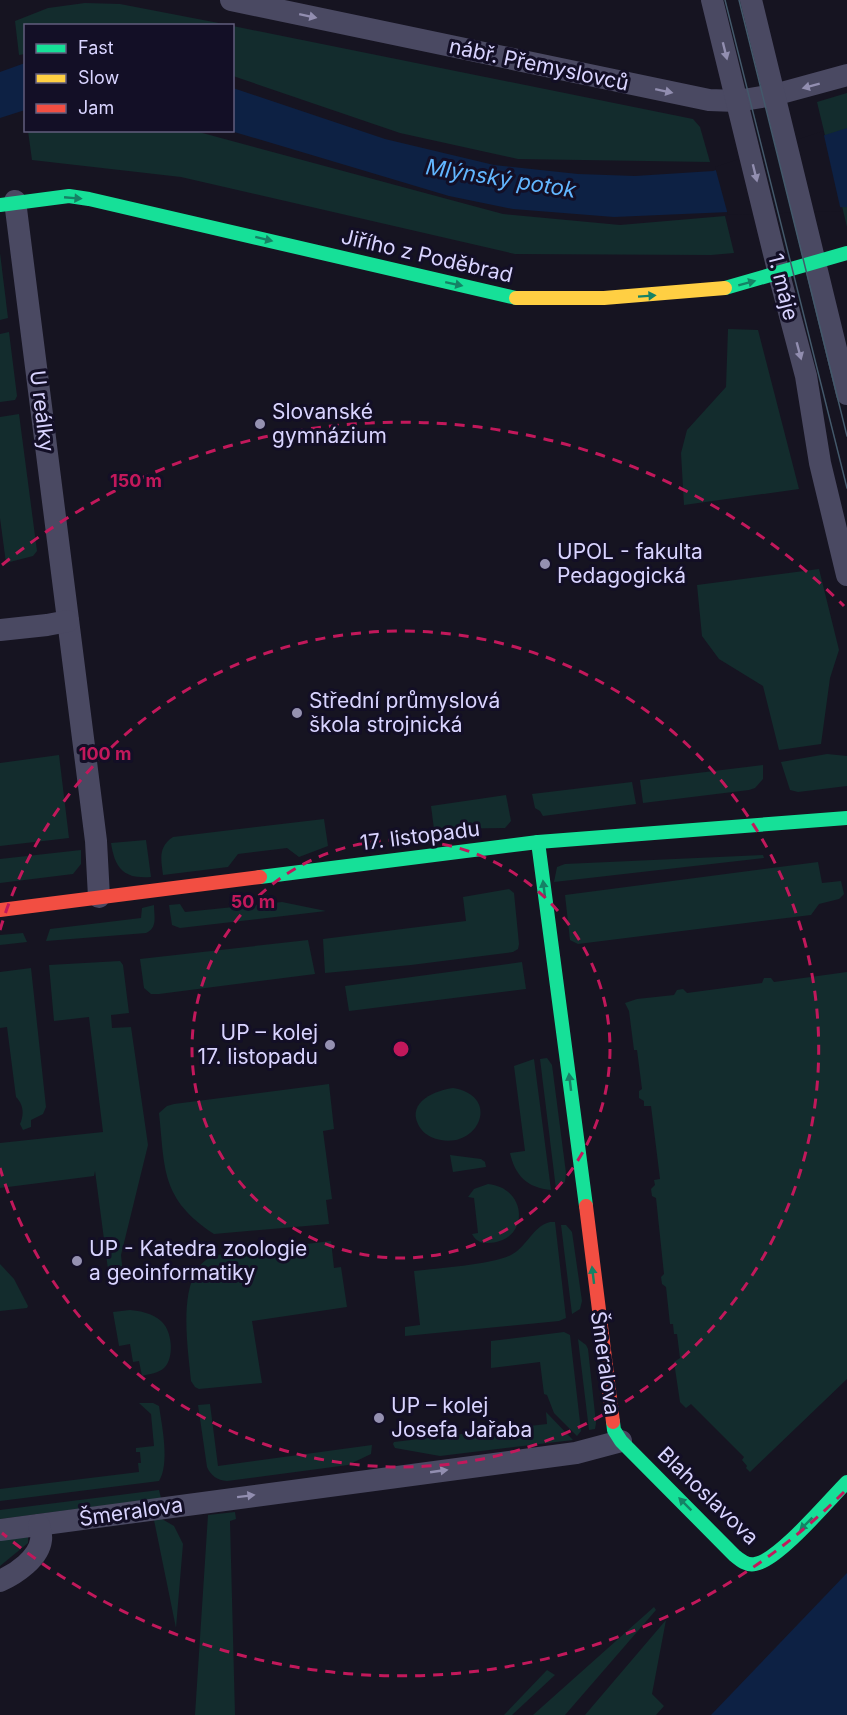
<svg xmlns="http://www.w3.org/2000/svg" width="847" height="1715" font-family="Inter,sans-serif">
<style>
.green{fill:#132c2d}
.water{fill:#0d2144}
.pier{fill:#161421}
.lines{fill:none;stroke-linecap:round;stroke-linejoin:round}
.street{stroke:#4a4962;stroke-width:22}
.fast{stroke:#16e098;stroke-width:14}
.slow{stroke:#ffcf43;stroke-width:14}
.jam{stroke:#f24e42;stroke-width:14}
.tram{stroke:#43596b;stroke-width:1.5}
.oneway{fill:#928eb0}
.oneway2{fill:#158265}
.ring{fill:none;stroke:#c2185b;stroke-width:3;stroke-dasharray:10 8}
.poi-dot{fill:#9591b1;stroke:#130f26;stroke-width:2}
.labels{text-anchor:middle;stroke-width:6;stroke-linejoin:round;paint-order:stroke}
.street-label{font-size:21px;fill:#d9d4ff;stroke:#130f26}
.poi-label{font-size:21px;fill:#d9d4ff;stroke:#130f26;text-anchor:start}
.water-label{font-size:22px;font-style:italic;fill:#62b6ff;stroke:#130f26}
.centre{fill:#c2185b;stroke:#130f26;stroke-width:3}
.ring-label{font-size:18px;text-anchor:middle;font-weight:bold;fill:#c2185b;stroke:#130f26;stroke-width:6;stroke-linejoin:round;paint-order:stroke}
</style>
<rect width="100%" height="100%" fill="#161421"/>
<!-- green -->
<g class="green">
<polygon points="85,3 120,4 229,25 26,26 25,54 19,55 15,21 48,8"/>
<polygon points="233,26 693,119 700,127 710,162 518,159 400,133 233,76"/>
<polygon points="847,93 847,227 817,102"/>
<polygon points="28,131 195,131 503,214 620,225 725,216 734,253 711,255 515,254 181,177 32,160"/>
<polygon points="0,253 8,318 0,320"/>
<polygon points="728,329 758,330 799,489 684,505 681,453 687,430 726,387"/>
<polygon points="9,332 17,396 15,400 0,402 0,334"/>
<polygon points="19,414 37,551 33,556 6,563 0,518 0,417"/>
<polygon points="819,569 839,650 830,678 821,744 779,750 763,686 719,659 702,636 697,585"/>
<polygon points="827,754 847,756 847,786 798,792 790,790 781,762"/>
<polygon points="59,755 69,838 0,846 0,763"/>
<polygon points="763,765 763,779 755,788 749,790 643,803 640,780"/>
<polygon points="632,782 636,804 543,816 540,811 535,808 532,794"/>
<polygon points="506,795 511,821 505,828 434,829 431,806"/>
<path d="M 324,819 L 328,846 L 299,857 L 287,848 L 238,854 L 228,867 L 163,875 C 161,859 158,847 173,837 Z"/>
<path d="M 146,840 L 151,877 C 124,879 115,869 111,843 Z"/>
<polygon points="81,850 81,864 73,874 0,883 0,859"/>
<polygon points="763,855 764,858 554,882 557,867 565,864"/>
<polygon points="818,862 822,883 841,881 844,894 839,899 819,904 811,915 578,944 570,940 565,895"/>
<polygon points="509,889 514,893 519,944 518,949 513,952 411,965 325,973 323,939 466,921 463,897"/>
<polygon points="282,902 326,911 180,928 172,925 169,905 180,904 185,912"/>
<path d="M 154,905 C 154,916 158,928 146,933 L 46,941 L 50,929 L 141,918 L 142,908 Z"/>
<polygon points="23,933 27,942 0,945 0,935"/>
<polygon points="308,940 315,974 159,994 151,994 144,988 140,959"/>
<polygon points="120,961 123,965 129,1013 111,1015 112,1028 131,1027 148,1145 121,1255 122,1265 120,1276 109,1277 95,1171 94,1176 0,1188 0,1143 103,1132 89,1017 54,1021 49,965"/>
<polygon points="522,962 526,989 349,1011 345,986"/>
<path d="M 31,968 L 46,1107 L 43,1114 L 31,1120 L 31,1127 L 23,1130 L 20,1124 C 24,1115 24,1105 16,1097 L 7,1027 L 0,1028 L 0,972 Z"/>
<polygon points="847,972 847,1379 750,1472 746,1468 747,1466 742,1460 744,1457 691,1404 686,1408 680,1402 674,1362 680,1358 677,1334 674,1334 673,1324 670,1324 666,1287 662,1284 661,1277 664,1274 656,1198 652,1196 651,1189 655,1185 654,1180 660,1179 651,1106 644,1106 644,1101 639,1098 639,1091 642,1089 637,1050 634,1050 629,1011 625,1003 637,999 674,995 677,990 683,989 687,993 762,983 764,978 771,978 774,982"/>
<polygon points="547,1058 552,1065 566,1173 565,1182 556,1189 540,1059"/>
<path d="M 534,1059 L 551,1190 C 528,1188 515,1176 510,1153 L 525,1151 L 514,1066 Z"/>
<path d="M 329,1084 L 334,1129 L 323,1131 L 332,1199 L 326,1200 L 329,1224 L 214,1234 C 161,1199 165,1170 159,1113 L 167,1106 L 174,1104 Z"/>
<path d="M 453,1088 C 505,1097 475,1156 431,1137 C 425,1134 421,1130 418,1124 C 407,1102 436,1090 453,1088 Z"/>
<polygon points="450,1155 481,1159 485,1162 486,1167 453,1172"/>
<path d="M 488,1184 C 529,1188 530,1243 487,1243 C 480,1243 475,1240 472,1234 L 478,1233 L 474,1198 L 468,1197 L 474,1189 Z"/>
<path d="M 550,1222 L 555,1222 L 566,1318 L 559,1321 L 405,1336 L 405,1327 L 420,1325 L 414,1271 C 439,1268 490,1265 511,1255 C 527,1247 533,1226 550,1222 Z"/>
<polygon points="561,1225 566,1225 572,1232 582,1301 580,1309 572,1314"/>
<path d="M 331,1241 L 334,1268 L 341,1267 L 347,1307 L 252,1321 L 262,1383 L 199,1389 L 195,1387 L 191,1381 C 188,1347 174,1268 216,1255 Z"/>
<polygon points="0,1264 14,1279 28,1306 27,1308 0,1311"/>
<path d="M 130,1310 C 140,1311 152,1313 161,1321 C 172,1330 175,1358 164,1368 C 159,1373 149,1374 142,1376 L 139,1361 L 133,1362 L 130,1344 L 119,1346 L 113,1312 Z"/>
<polygon points="564,1332 570,1335 581,1431 577,1436 554,1413 547,1395 544,1394 540,1362 491,1368 491,1341"/>
<polygon points="578,1339 586,1345 588,1349 596,1423 595,1429 589,1430"/>
<path d="M 139,1403 L 153,1403 L 159,1406 C 162,1426 170,1464 159,1481 L 0,1501 L 0,1489 L 139,1472 L 138,1463 L 141,1463 L 140,1452 L 136,1452 L 136,1448 L 154,1446 L 151,1414 Z"/>
<path d="M 210,1404 L 218,1466 L 372,1445 L 371,1454 L 348,1465 L 227,1481 C 217,1480 211,1476 207,1467 L 198,1405 Z"/>
<polygon points="546,1412 573,1440 440,1456 395,1448 393,1444 394,1442 547,1424"/>
<polygon points="159,1490 161,1498 0,1519 0,1510"/>
<polygon points="235,1512 236,1519 230,1521 235,1715 195,1715 208,1515"/>
<polygon points="162,1519 174,1526 183,1544 176,1628 154,1520"/>
<polygon points="28,1537 28,1543 0,1566 0,1539"/>
<polygon points="654,1607 656,1610 565,1715 533,1715"/>
<polygon points="666,1620 652,1694 664,1706 656,1715 585,1715"/>
<polygon points="547,1670 555,1675 512,1715 504,1715"/>
</g>
<!-- water -->
<g class="water">
<polygon points="25,63 25,110 0,118 0,72"/>
<polygon points="233,88 385,139 494,165 578,174 635,176 713,171 847,128 847,207 614,217 513,209 449,196 231,131"/>
<polygon points="847,1573 847,1715 711,1715"/>
</g>
<!-- pier -->
<polygon class="pier" points="823,131 841,211 728,215 715,167"/>
<g class="lines">
<!-- street -->
<g class="street">
<polyline points="231,0 709,100 737,101 774,95 847,75"/>
<polyline points="712,0 779,274 806,376 820,463 847,575"/>
<polyline points="751,0 847,394"/>
<polyline points="15,201 96,841 99,897"/>
<polyline points="0,630 47,625 68,621"/>
<polyline points="0,1530 576,1453 621,1441"/>
<path d="M 0,1581 C 16,1574 39,1558 41,1540 C 42,1535 40,1530 39,1525"/>
</g>
<!-- fast -->
<g class="fast">
<polyline points="0,205 69,196 89,199 516,298"/>
<polyline points="725,288 847,253"/>
<polyline points="538,842 586,1206"/>
<polyline points="260,877 538,842 847,818"/>
<path d="M 613,1422 L 614,1430 L 621,1441 L 734,1555 C 740,1560 747,1566 755,1564 C 778,1561 829,1500 847,1482"/>
</g>
<!-- slow -->
<polyline class="slow" points="516,298 604,298 725,288"/>
<!-- jam -->
<g class="jam">
<polyline points="0,910 260,877"/>
<polyline points="586,1206 613,1422"/>
</g>
<!-- tram -->
<g class="tram">
<polyline points="725,0 847,488"/>
<polyline points="739,0 847,436"/>
</g>
</g>
<!-- one-way arrows -->
<defs><path id="oneway-solid" d="M-6-.8H1V-3.2L6.5 0L1 3.2V.8H-6Z" transform="scale(1.5)"/></defs>
<g class="oneway">
<use href="#oneway-solid" transform="translate(308 16) rotate(12)"/>
<use href="#oneway-solid" transform="translate(725 51) rotate(76)"/>
<use href="#oneway-solid" transform="translate(811 86) rotate(165)"/>
<use href="#oneway-solid" transform="translate(664 91) rotate(12)"/>
<use href="#oneway-solid" transform="translate(755 173) rotate(76)"/>
<use href="#oneway-solid" transform="translate(799 351) rotate(75)"/>
<use href="#oneway-solid" transform="translate(439 1471) rotate(-8)"/>
<use href="#oneway-solid" transform="translate(246 1496) rotate(-7)"/>
</g>
<g class="oneway2">
<use href="#oneway-solid" transform="translate(73 198) rotate(5)"/>
<use href="#oneway-solid" transform="translate(264 239) rotate(14)"/>
<use href="#oneway-solid" transform="translate(747 283) rotate(-15)"/>
<use href="#oneway-solid" transform="translate(454 284) rotate(12)"/>
<use href="#oneway-solid" transform="translate(647 296) rotate(-4)"/>
<use href="#oneway-solid" transform="translate(544 889) rotate(-97)"/>
<use href="#oneway-solid" transform="translate(570 1082) rotate(-97)"/>
<use href="#oneway-solid" transform="translate(593 1275) rotate(-97)"/>
<use href="#oneway-solid" transform="translate(685 1504) rotate(-135)"/>
<use href="#oneway-solid" transform="translate(806 1524) rotate(135)"/>
</g>
<!-- distance rings -->
<g class="ring">
<circle cx="401" cy="1049" r="209"/>
<path d="M0 930A418 418 0 1 1 0 1168"/>
<path d="M844 1492A627 627 0 0 1 2 1533M2 565A627 627 0 0 1 844 606"/>
</g>
<!-- markers -->
<g class="poi-dot">
<circle cx="260" cy="424" r="6"/>
<circle cx="545" cy="564" r="6"/>
<circle cx="297" cy="713" r="6"/>
<circle cx="330" cy="1045" r="6"/>
<circle cx="77" cy="1261" r="6"/>
<circle cx="379" cy="1418" r="6"/>
</g>
<g class="labels">
<!-- street labels -->
<g class="street-label">
<text transform="translate(539 65) rotate(12)" y="7">nábř. Přemyslovců</text>
<text transform="translate(427 256) rotate(13)" y="7">Jiřího z Poděbrad</text>
<text transform="translate(783 287) rotate(76)" y="7">1. máje</text>
<text transform="translate(42 411) rotate(83)" y="7">U reálky</text>
<text transform="translate(420 836) rotate(-7)" y="7">17. listopadu</text>
<text transform="translate(605 1363) rotate(82)" y="7">Šmeralova</text>
<text transform="translate(708 1496) rotate(44)" y="7">Blahoslavova</text>
<text transform="translate(131 1512) rotate(-8)" y="7">Šmeralova</text>
</g>
<!-- poi labels -->
<g class="poi-label">
<text x="272" y="419">Slovanské<tspan x="272" dy="24">gymnázium</tspan></text>
<text x="557" y="559">UPOL - fakulta<tspan x="557" dy="24">Pedagogická</tspan></text>
<text x="309" y="708">Střední průmyslová<tspan x="309" dy="24">škola strojnická</tspan></text>
<text x="318" y="1040" text-anchor="end">UP – kolej<tspan x="318" dy="24">17. listopadu</tspan></text>
<text x="89" y="1256">UP - Katedra zoologie<tspan x="89" dy="24">a geoinformatiky</tspan></text>
<text x="391" y="1413">UP – kolej<tspan x="391" dy="24">Josefa Jařaba</tspan></text>
</g>
<!-- water labels -->
<g class="water-label">
<text transform="translate(501 178) rotate(9)" y="8">Mlýnský potok</text>
</g>
</g>
<circle cx="401" cy="1049" r="9" class="centre"/>
<g class="ring-label">
<text x="136" y="487">150 m</text>
<text x="105" y="760">100 m</text>
<text x="253" y="908">50 m</text>
</g>
<!-- legend -->
<rect x="24" y="24" width="210" height="108" fill="#130f26" stroke="#625e7d" stroke-width="1.5"/>
<rect x="36" y="44" width="30" height="9" fill="#16e098" stroke="#625e7d" stroke-width="1.5"/>
<text x="78" y="54" font-size="18" fill="#d9d4ff">Fast</text>
<rect x="36" y="74" width="30" height="9" fill="#ffcf43" stroke="#625e7d" stroke-width="1.5"/>
<text x="78" y="84" font-size="18" fill="#d9d4ff">Slow</text>
<rect x="36" y="104" width="30" height="9" fill="#f24e42" stroke="#625e7d" stroke-width="1.5"/>
<text x="78" y="114" font-size="18" fill="#d9d4ff">Jam</text>
</svg>
